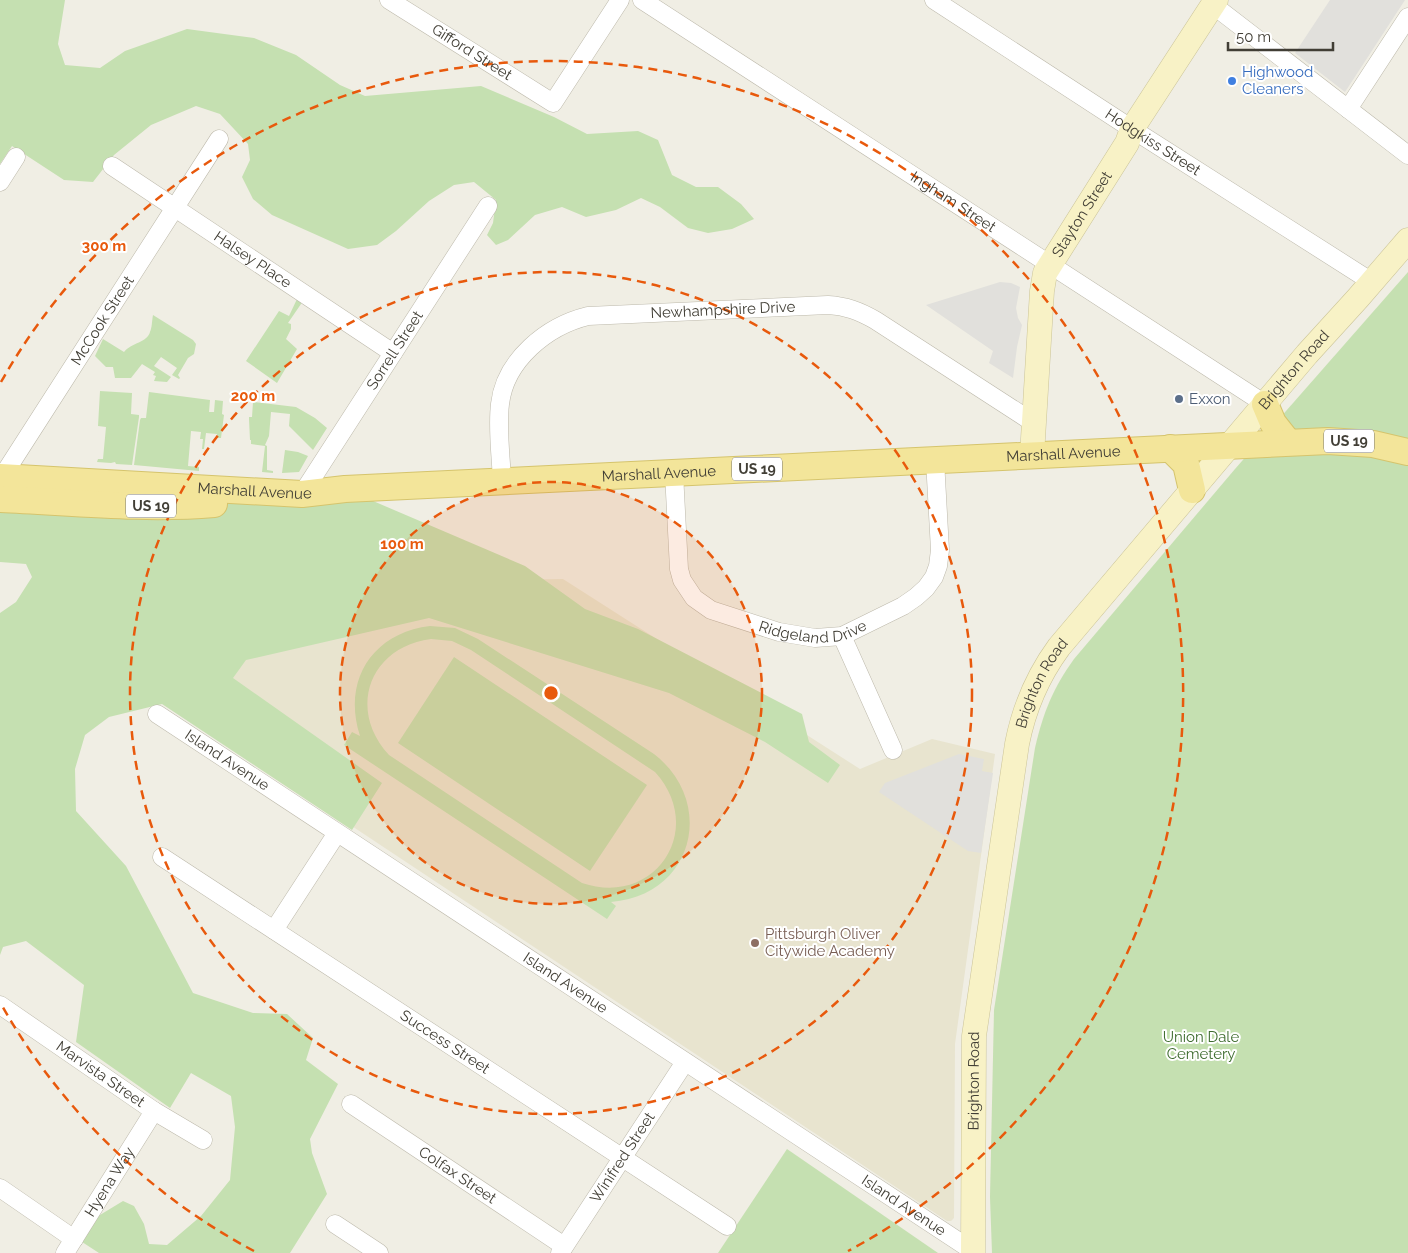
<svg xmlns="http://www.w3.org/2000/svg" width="1408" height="1253" font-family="Raleway,sans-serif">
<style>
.education{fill:#e8e4cf}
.green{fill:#c5e0b1;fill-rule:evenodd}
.parking{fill:#e1e0dc}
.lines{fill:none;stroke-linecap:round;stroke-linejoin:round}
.street-casing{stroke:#bdb9ab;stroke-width:19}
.secondary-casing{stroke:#cbc498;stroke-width:25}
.primary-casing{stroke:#d5c46d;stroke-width:28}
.street{stroke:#fff;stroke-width:18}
.secondary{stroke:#f8f2c6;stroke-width:24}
.primary{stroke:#f3e59a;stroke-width:26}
.ring{fill:none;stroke:#e8590c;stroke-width:2.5;stroke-dasharray:9 6}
.shop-dot{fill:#3f7fe0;stroke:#fff;stroke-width:2}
.service-dot{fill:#5c6f8a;stroke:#fff;stroke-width:2}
.education-dot{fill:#8d6e63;stroke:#fff;stroke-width:2}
.labels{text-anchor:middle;stroke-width:4;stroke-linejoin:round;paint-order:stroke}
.shield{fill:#fff;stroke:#7a7872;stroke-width:1}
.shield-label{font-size:14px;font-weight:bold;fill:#413e35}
.street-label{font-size:15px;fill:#413e35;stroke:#fff}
.shop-label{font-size:15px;fill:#366cbe;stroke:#fff;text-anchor:start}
.service-label{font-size:15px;fill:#4e5e75;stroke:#fff;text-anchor:start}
.education-label{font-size:15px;fill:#785e54;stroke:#fff;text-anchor:start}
.park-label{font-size:15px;fill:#3e6c2f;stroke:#fff}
.centre{fill:#e8590c;stroke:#fff;stroke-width:2.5}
.ring-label{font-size:15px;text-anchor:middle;font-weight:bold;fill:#e8590c;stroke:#fff;stroke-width:4;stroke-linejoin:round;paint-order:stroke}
</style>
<rect width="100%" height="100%" fill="#f0eee4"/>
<!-- education -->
<polygon class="education" points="563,579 860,769 932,739 995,754 955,1044 954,1218 951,1221 947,1221 165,702 247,584"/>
<!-- green -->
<g class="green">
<polygon points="0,0 65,0 58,44 65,65 100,68 125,51 187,29 254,38 296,55 340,85 365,96 481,86 554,117 587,134 638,131 658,140 672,175 696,187 718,187 741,204 754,219 732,229 708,233 688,228 660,207 641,198 616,210 586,217 562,207 535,215 508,240 496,245 487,235 493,223 496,200 474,182 454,185 429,201 396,231 377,245 348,249 272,215 253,199 242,177 250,160 248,144 220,114 196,106 151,125 114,155 93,182 64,180 12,146 0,164"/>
<path d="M 1408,272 L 1408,1253 L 992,1253 L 990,1197 L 994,1010 L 1035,748 C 1043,713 1053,688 1074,659 L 1235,469 Z"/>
<polygon points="297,299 301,301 301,304 288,323 291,324 291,329 286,339 297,349 277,383 246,361 279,311 289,316"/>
<path d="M 153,315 L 193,340 L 196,344 L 194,354 L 188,358 L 178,375 L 180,378 L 179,379 L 172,375 L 177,368 L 161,357 L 154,366 L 171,377 L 167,382 L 154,381 L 156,376 L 153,375 L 155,372 L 142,364 L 131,378 L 115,378 L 113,367 L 106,367 L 95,356 L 103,339 L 124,352 C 132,342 147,343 150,332 C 152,328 152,320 153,315 Z"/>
<polygon points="100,391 132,393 131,414 139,415 139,417 132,465 116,464 115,462 111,463 97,462 98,459 103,459 106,427 98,426"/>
<polygon points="149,392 210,400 209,412 214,412 215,400 223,401 222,414 224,415 221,438 217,438 217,434 206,433 204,449 202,449 203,439 200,439 201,432 191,431 188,466 199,467 199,471 134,465 140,420 141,418 146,418"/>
<polygon points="253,402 296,407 315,418 327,428 313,450 289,426 290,414 271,412 269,436 265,445 267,446 267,470 273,471 273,473 262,472 265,446 251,444 251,440 250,440 249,419 249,417 252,417"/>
<polygon points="285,450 298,452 308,456 299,472 282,473"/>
<polygon points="345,489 525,566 585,609 638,629 802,714 809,742 840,765 828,783 765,742 669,693 429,618 246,660 233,678 382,783 352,830 162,704 109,717 85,735 75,769 76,811 126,866 193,993 253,1013 287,1014 313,1038 306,1060 338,1084 310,1139 312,1153 327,1194 290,1253 99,1253 79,1240 95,1218 123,1201 134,1206 144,1224 149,1244 167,1245 201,1216 230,1180 235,1127 231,1096 191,1073 170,1108 76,1042 84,985 26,941 3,947 0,955 0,613 16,602 32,577 26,564 0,562 0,499"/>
<path d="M 430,626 L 455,628 L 478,639 L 654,754 C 717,803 693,896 611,902 L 616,906 L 607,919 L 344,745 L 352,732 L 360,736 C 342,681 372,633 430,626 ZM 431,639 L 452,641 L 471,650 L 655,772 C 707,829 655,908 582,883 L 389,755 C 347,710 369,647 431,639 Z"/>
<polygon points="454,657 647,785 590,871 398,743"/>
<polygon points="787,1149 938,1253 718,1253"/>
</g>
<!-- parking -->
<g class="parking">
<polygon points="1330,0 1405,0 1345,92 1295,53"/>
<polygon points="1000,282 1011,283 1020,287 1016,308 1018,318 1022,325 1017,347 1013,378 989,363 993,351 926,305"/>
<polygon points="959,754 984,759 982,771 993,773 981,853 968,851 879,792 885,783"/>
</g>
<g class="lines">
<!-- street casing -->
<g class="street-casing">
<g id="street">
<path id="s1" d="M 389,0 L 553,103 L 620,0"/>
<path id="s2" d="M 642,0 L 1265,404"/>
<path id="s3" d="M 934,0 L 1132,129 L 1372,282"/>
<polyline points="1213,5 1408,155"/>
<polyline points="1348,109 1408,17"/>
<path id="s4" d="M 112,166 L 393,353"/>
<polyline points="0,182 16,157"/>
<path id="s5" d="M 674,473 L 679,569 L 682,580 L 694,598 L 711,610 L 779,632 L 815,638 L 842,636 L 903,606 L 916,597 L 926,588 L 934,577 L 938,566 L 940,550 L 935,460"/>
<path id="s6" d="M 2,477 L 219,139"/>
<path id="s7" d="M 502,481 C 501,456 497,429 500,404 C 505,360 547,326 588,316 L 828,305 C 846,306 859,311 875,320 L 1034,423"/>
<path id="s8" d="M 302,494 L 488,206"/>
<polyline points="842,636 893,750"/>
<path id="s9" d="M 157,714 L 973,1251"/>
<path id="s10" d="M 162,857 L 727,1226"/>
<polyline points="274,930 337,833"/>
<path id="s11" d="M 0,1005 L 154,1111 L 203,1140"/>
<path id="s12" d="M 351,1104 L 564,1246"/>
<polyline points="0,1188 74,1239"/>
<polyline points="335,1224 379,1253"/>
<path id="s13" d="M 65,1253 L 154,1111"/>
<path id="s14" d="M 560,1253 L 685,1062"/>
</g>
</g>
<!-- secondary casing -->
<g class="secondary-casing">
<g id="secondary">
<path id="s15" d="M 1032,455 L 1042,291 L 1045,273 L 1127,143 L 1132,129 L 1216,0"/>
<path id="s16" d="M 973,1253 L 974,1036 L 1017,744 C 1024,708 1037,677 1059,647 L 1307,354 L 1358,298 L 1408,240"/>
</g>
</g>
<!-- primary casing -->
<g class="primary-casing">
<g id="primary">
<polyline points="1265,404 1273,423 1288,442"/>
<polyline points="1170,448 1186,464 1192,490"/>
<path id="s17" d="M 0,477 L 302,494 L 345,489 L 1328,441 L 1373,444 L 1408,452"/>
<path d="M 0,499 C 71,502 143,510 214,504"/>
</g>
</g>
<!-- street -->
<use href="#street" class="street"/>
<!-- secondary -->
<use href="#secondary" class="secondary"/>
<!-- primary -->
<use href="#primary" class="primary"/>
</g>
<!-- distance rings -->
<circle cx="551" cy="693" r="211" fill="#e8590c" fill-opacity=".12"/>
<g class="ring">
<circle cx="551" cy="693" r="211"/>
<circle cx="551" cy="693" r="421"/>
<path d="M254 1251A632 632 0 0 1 1 1004M1 382A632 632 0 1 1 848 1251"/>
</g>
<!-- markers -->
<circle class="shop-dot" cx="1232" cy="81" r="5"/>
<circle class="service-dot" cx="1179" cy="399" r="5"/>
<circle class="education-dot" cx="755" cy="943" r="5"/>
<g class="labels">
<!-- shield labels -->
<g class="shield">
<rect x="1324" y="429.5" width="50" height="23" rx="4"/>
<rect x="732" y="457.5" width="50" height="23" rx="4"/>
<rect x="126" y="494.5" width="50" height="23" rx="4"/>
</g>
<g class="shield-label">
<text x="1349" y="446">US 19</text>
<text x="757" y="474">US 19</text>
<text x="151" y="511">US 19</text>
</g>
<!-- street labels -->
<g class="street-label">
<text dy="5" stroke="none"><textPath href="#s1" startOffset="98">Gifford Street</textPath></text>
<text dy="5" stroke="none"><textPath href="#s3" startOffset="261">Hodgkiss Street</textPath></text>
<text dy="5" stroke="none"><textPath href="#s2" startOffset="371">Ingham Street</textPath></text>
<text dy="5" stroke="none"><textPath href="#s15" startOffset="252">Stayton Street</textPath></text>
<text dy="5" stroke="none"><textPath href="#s4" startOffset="169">Halsey Place</textPath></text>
<text dy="5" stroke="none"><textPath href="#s7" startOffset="344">Newhampshire Drive</textPath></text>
<text dy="5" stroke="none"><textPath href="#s6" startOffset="186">McCook Street</textPath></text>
<text dy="5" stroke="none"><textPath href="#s8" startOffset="171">Sorrell Street</textPath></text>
<text dy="5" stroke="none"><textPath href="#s16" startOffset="982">Brighton Road</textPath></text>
<text dy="5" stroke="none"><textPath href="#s17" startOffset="1065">Marshall Avenue</textPath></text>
<text dy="5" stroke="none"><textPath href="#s17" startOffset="660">Marshall Avenue</textPath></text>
<text dy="5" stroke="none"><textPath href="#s17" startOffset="255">Marshall Avenue</textPath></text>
<text dy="5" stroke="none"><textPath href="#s5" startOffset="256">Ridgeland Drive</textPath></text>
<text dy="5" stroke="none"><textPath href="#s16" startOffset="578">Brighton Road</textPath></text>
<text dy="5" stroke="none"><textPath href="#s9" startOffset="84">Island Avenue</textPath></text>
<text dy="5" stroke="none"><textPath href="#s9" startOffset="489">Island Avenue</textPath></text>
<text dy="5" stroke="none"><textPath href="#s10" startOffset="338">Success Street</textPath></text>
<text dy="5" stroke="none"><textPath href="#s11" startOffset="122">Marvista Street</textPath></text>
<text dy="5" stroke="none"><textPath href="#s16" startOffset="172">Brighton Road</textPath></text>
<text dy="5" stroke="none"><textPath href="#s14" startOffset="114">Winifred Street</textPath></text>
<text dy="5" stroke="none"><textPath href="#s12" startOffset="128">Colfax Street</textPath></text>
<text dy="5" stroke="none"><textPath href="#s13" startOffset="84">Hyena Way</textPath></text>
<text dy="5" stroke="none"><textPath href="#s9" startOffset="894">Island Avenue</textPath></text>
</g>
<!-- shop labels -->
<g class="shop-label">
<text x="1242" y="77">Highwood<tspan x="1242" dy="17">Cleaners</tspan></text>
</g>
<!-- service labels -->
<g class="service-label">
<text x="1189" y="404">Exxon</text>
</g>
<!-- education labels -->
<g class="education-label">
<text x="765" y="939">Pittsburgh Oliver<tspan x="765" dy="17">Citywide Academy</tspan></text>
</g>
<!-- park labels -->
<g class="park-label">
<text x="1201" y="1042">Union Dale<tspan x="1201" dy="17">Cemetery</tspan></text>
</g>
</g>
<circle cx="551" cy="693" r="8" class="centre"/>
<g class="ring-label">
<text x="104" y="251">300 m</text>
<text x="253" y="401">200 m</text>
<text x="402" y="549">100 m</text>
</g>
<!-- scale -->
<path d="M1228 42v8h105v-8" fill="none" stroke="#413e35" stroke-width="2.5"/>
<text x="1236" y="42" font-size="15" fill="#413e35" stroke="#ffffff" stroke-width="4" paint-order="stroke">50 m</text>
</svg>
